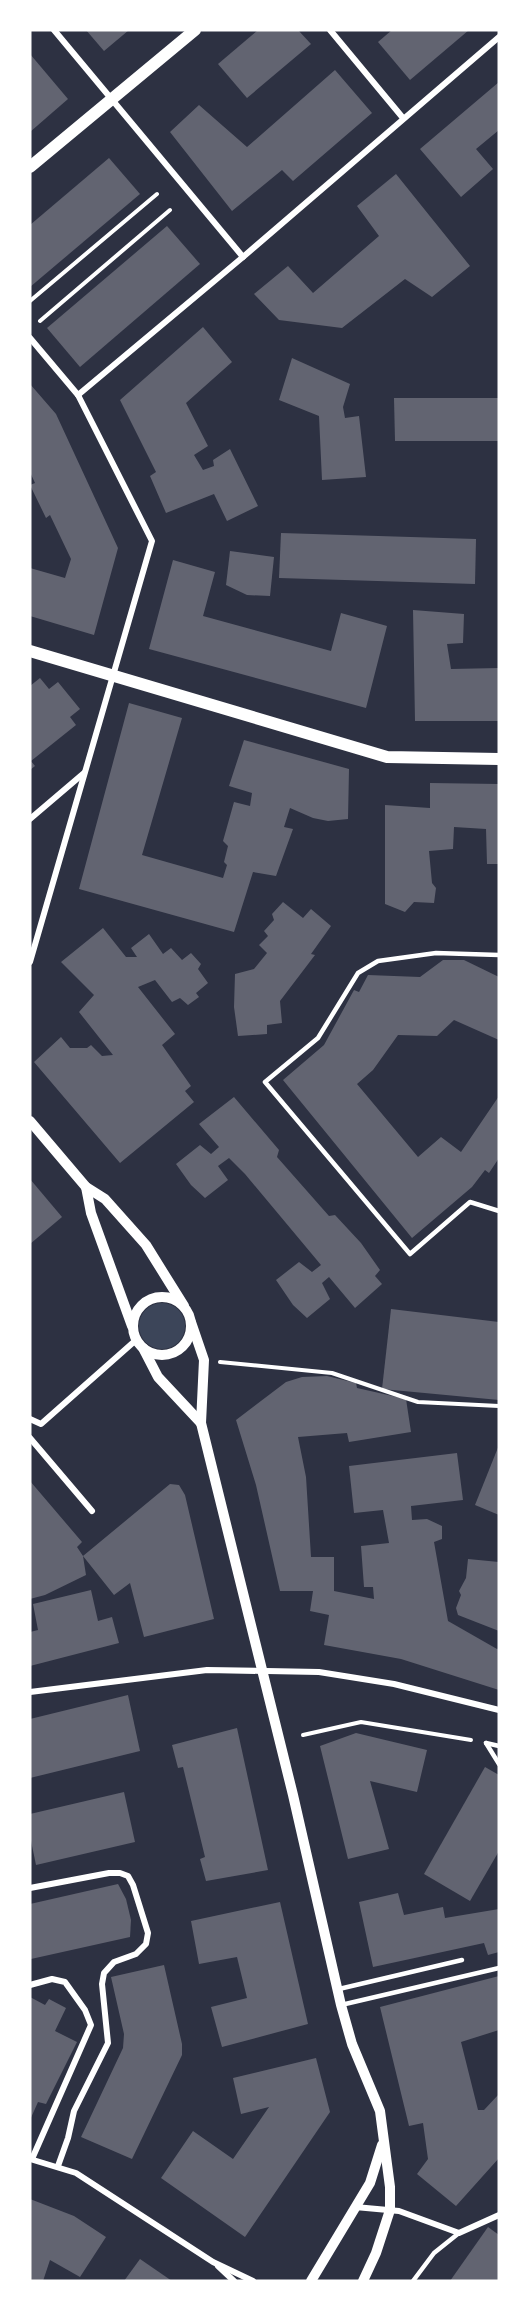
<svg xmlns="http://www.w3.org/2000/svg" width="529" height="2311" font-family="Rubik,sans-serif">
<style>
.green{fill:#3c4559}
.building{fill:#626471}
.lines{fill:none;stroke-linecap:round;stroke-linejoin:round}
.path{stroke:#fff;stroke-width:4}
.service{stroke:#fff;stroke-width:4.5}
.minor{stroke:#fff;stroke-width:6}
.tertiary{stroke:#fff;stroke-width:10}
.secondary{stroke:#fff;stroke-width:12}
</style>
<rect width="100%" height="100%" fill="#2d3142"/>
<!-- green -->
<circle class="green" cx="162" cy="1326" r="23"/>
<!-- building -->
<g class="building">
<polygon points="86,30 129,30 104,51"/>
<polygon points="258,30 298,30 311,44 247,98 218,64"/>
<polygon points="392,30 469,30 410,80 378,42"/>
<polygon points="30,54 68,99 30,132"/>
<polygon points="335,70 372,113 293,181 282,170 232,211 170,132 199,105 247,147"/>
<polygon points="499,82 499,130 476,149 493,169 461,197 420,149"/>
<polygon points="109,158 140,194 30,287 30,225"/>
<polygon points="396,174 470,266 432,297 405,279 342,328 279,320 254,294 288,266 313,293 379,236 357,206"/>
<polygon points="167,226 200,264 80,367 47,328"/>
<polygon points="203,327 232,362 186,403 208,446 194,455 203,470 214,466 213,460 230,449 258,506 227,521 214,494 166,513 150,476 156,472 120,400"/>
<polygon points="292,358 350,384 343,407 345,418 359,416 366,477 322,480 319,416 279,400"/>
<polygon points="30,384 56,414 118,548 94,635 30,616 30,568 65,578 71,559 50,515 46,518 30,485 35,483 30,472"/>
<polygon points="394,398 499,398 499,441 395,441"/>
<polygon points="281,533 476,539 475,584 279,578"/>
<polygon points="230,551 274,557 270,596 247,595 226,585"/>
<polygon points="173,560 215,572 203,616 331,651 341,613 387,626 366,708 149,649"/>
<polygon points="413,610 464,614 463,643 447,644 451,669 499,668 499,721 415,721"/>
<polygon points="40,678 49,689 58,682 80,709 70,717 76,725 31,761 35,766 30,770 30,686"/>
<polygon points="129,703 182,718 142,855 223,878 227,865 224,862 228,846 223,841 234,802 250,806 252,793 229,786 244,740 349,769 348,819 328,821 313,818 290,808 284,827 293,829 276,876 253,872 234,932 79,889"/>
<polygon points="430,783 499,784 499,864 487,864 486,829 454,827 453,849 429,851 432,883 436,888 434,903 414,902 405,912 385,904 385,805 430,808"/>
<polygon points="283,902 303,918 311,909 331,926 311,954 315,955 280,1001 282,1023 267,1025 267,1034 238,1036 234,1007 235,974 254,969 267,953 259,945 268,936 264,931 274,920 272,914"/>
<polygon points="103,928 126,957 137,957 131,948 149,934 163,954 171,948 182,960 191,953 201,964 198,969 208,983 196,993 199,997 188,1005 180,998 172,1002 155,980 138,987 175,1034 162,1045 191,1086 185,1091 194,1102 120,1163 34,1062 61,1037 70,1048 87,1048 91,1045 102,1056 113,1055 79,1012 94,995 61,962"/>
<polygon points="443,960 464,960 499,977 499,1040 454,1020 437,1036 398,1035 373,1070 357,1084 418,1157 441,1137 461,1152 499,1096 499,1158 489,1173 485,1170 472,1187 412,1238 283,1080 324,1045 354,990 359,992 368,975 420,977"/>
<polygon points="234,1097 279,1150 277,1157 329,1216 335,1215 361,1243 380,1270 375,1276 382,1284 355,1308 329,1277 322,1283 330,1299 307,1318 293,1305 276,1280 299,1262 312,1272 321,1265 245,1174 229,1158 218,1166 228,1180 205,1198 191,1185 176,1164 200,1145 211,1154 219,1147 199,1124"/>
<polygon points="30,1179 62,1217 30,1244"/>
<polygon points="391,1309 499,1322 499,1400 382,1389"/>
<polygon points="327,1376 356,1383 357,1388 406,1399 411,1432 349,1442 347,1433 298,1437 306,1477 311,1557 334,1557 334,1591 374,1599 373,1587 364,1587 361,1546 389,1543 383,1510 354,1513 349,1466 457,1453 463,1500 411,1506 412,1520 427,1519 442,1526 442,1539 434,1542 448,1621 497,1649 499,1648 499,1690 401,1659 324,1645 329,1615 310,1611 313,1591 280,1591 256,1485 236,1420 286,1382 302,1377"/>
<polygon points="499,1445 499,1515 475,1505"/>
<polygon points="30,1481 82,1542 77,1547 83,1556 86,1575 45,1595 30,1599"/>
<polygon points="170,1484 179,1485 185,1495 214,1619 144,1637 130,1583 114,1595 83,1556"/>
<polygon points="468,1559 499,1562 499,1631 458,1615 456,1608 461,1595 459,1591 466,1578"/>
<polygon points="91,1590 98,1621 112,1617 119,1643 30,1666 30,1632 38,1630 33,1604"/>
<polygon points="128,1695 140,1751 30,1778 30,1719"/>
<polygon points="237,1728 268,1870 206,1881 200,1859 205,1857 183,1767 178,1768 172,1745"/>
<polygon points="356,1733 427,1750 417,1792 370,1781 389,1849 348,1859 320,1746"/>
<polygon points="485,1767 499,1775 499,1851 470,1901 424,1874"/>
<polygon points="124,1792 135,1842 36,1865 30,1836 30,1814"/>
<polygon points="118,1884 126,1899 131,1920 130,1937 31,1959 30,1904"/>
<polygon points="398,1893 404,1915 443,1907 445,1918 499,1909 499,1952 488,1955 484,1943 373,1967 359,1902"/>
<polygon points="280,1902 308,2024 222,2047 211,2007 247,1998 237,1957 199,1964 191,1921"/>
<polygon points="164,1965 182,2044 182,2055 132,2159 81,2137 123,2048 124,2034 111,1977"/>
<polygon points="499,1976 499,2030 461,2042 478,2110 484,2110 499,2094 499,2158 456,2206 417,2174 428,2159 423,2123 409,2126 380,2007"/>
<polygon points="30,1997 45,2005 49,1999 66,2008 55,2031 77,2042 46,2104 38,2102 30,2120"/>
<polygon points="316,2058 330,2112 245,2237 161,2178 193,2131 233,2159 269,2107 241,2114 233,2078"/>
<polygon points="30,2199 74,2216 106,2237 80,2277 50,2260 43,2281 30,2281"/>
<polygon points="488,2227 499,2235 499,2281 450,2281"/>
<polygon points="140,2259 172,2281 124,2281"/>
</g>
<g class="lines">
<!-- path -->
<g class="path">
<polyline points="30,301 157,194"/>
<polyline points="40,321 170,210"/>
<polyline points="220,1362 332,1373 418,1402 499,1406"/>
<polyline points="303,1735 361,1722 471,1740"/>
</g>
<!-- service -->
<g class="service">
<polyline points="499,955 436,953 378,961 358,973 318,1038 265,1082 410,1254 470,1202 499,1211"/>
<polyline points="486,1743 499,1764"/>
<polyline points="486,1743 499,1746"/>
<polyline points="339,1989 462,1960"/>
<polyline points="341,2005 499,1968"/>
<polyline points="413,2281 434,2253 459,2233"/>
</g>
<!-- minor -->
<g class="minor">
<polyline points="54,30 243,257"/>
<polyline points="330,30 403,118"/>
<polyline points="30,338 78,395 152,541 30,962"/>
<polyline points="78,395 243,257 499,37"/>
<polyline points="30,819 84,773"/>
<polyline points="30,1419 41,1424 136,1340"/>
<polyline points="30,1438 92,1511"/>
<polyline points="30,1692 207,1670 319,1672 394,1684 499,1710"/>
<polyline points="30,1888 109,1873 120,1873 128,1876 133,1885 148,1933 146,1944 136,1954 114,1962 104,1973 102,1984 108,2043 74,2111 68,2138 58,2166"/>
<polyline points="30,1985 52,1979 65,1982 85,2010 91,2025 32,2159"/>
<polyline points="30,2159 76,2173 213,2262 253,2281"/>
<polyline points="355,2207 399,2211 459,2233 499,2215"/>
<polyline points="218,2266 234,2281"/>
</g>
<!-- tertiary -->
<g class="tertiary">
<polyline points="30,1121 86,1187 105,1199 146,1245 184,1306"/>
<polyline points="86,1187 91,1213 132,1326"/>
<circle cx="162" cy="1326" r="29"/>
<polyline points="191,1322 204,1360 201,1423 293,1795 341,2005 352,2044 380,2111 390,2187 390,2210 376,2253 363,2281"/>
<polyline points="143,1348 158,1377 201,1423"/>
<polyline points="311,2281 370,2183 382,2145"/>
</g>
<!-- secondary -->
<g class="secondary">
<polyline points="30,167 195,30"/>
<polyline points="30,651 387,757 499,759"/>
</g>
</g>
<!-- border -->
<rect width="529" height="2311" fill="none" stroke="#ffffff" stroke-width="63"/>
</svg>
